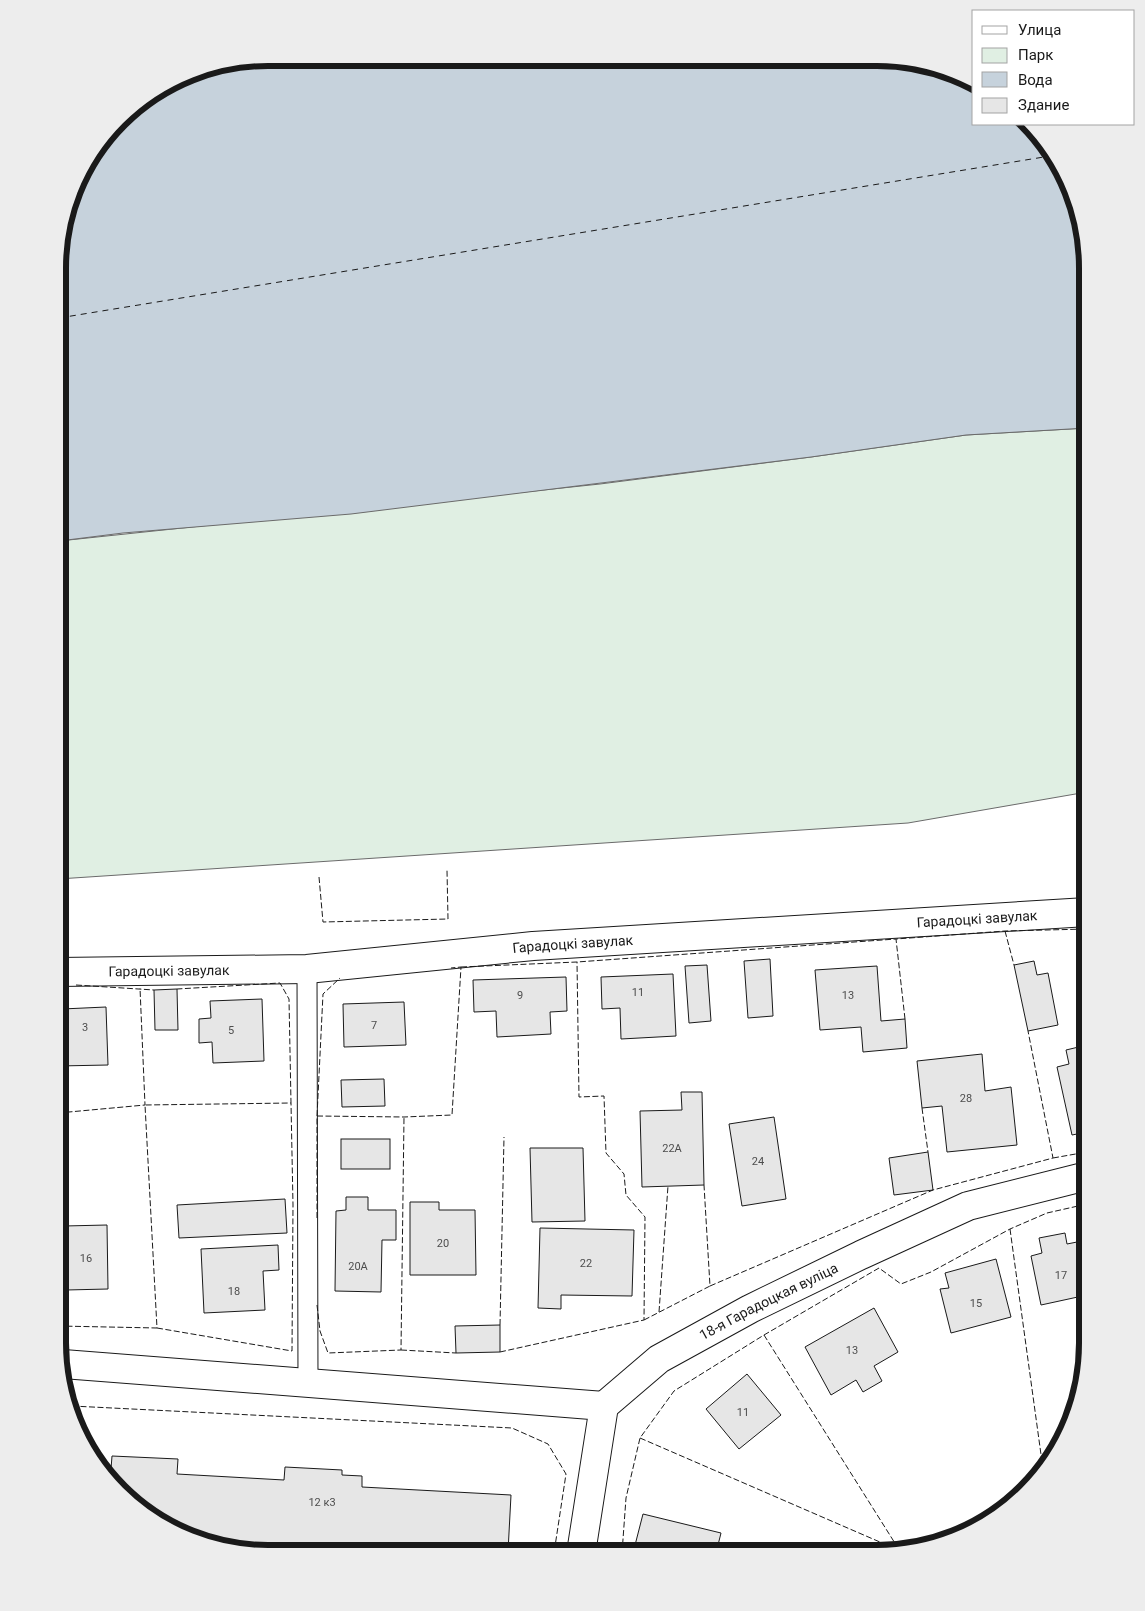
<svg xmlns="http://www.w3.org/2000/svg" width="1145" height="1611" font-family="Roboto,sans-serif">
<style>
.green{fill:#e0efe3;stroke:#6a6a6a}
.water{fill:#c6d2dc;stroke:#6a6a6a}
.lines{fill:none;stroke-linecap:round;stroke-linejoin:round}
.ferry{stroke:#1a1a1a;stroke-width:1;stroke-dasharray:6 5;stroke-linecap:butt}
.building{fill:#e6e6e6;stroke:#1a1a1a}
.service-casing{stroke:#1a1a1a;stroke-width:21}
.minor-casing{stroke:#1a1a1a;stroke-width:30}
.service{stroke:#fff;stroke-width:19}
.minor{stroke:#fff;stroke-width:28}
.fence{stroke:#1a1a1a;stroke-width:1;stroke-dasharray:6 2.5;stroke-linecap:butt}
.labels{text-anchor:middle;stroke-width:4;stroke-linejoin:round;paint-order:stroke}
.number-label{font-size:11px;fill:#4d4d4d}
.street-label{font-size:14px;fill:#1a1a1a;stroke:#fff}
.rim{fill:none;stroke:#1a1a1a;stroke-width:6}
</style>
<rect width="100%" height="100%" fill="#fff"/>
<!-- green -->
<polygon class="green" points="1087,428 1087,792 908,823 58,879 59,541 600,484 811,457 966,435"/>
<!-- water -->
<polygon class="water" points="269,58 904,59 957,73 974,83 974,124 1023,124 1066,176 1087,268 1087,428 966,435 811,457 351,514 123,533 59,541 59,241 86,163 130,110 201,69"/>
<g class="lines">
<!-- ferry -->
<polyline class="ferry" points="59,318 1050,156"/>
</g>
<!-- building -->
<g class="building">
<polygon points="770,959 773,1016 748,1018 744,961"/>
<polygon points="1034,961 1037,975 1048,973 1058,1025 1028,1031 1014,965"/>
<polygon points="707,965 711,1021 689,1023 685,966"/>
<polygon points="877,966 881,1021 905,1019 907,1048 863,1052 861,1027 820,1030 815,970"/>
<polygon points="673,974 676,1036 621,1039 620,1008 602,1009 601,977"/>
<polygon points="566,977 567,1011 550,1012 551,1034 497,1037 496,1011 474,1012 473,980"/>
<polygon points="177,989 178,1030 155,1030 154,990"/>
<polygon points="262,999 264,1061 213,1063 212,1042 199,1043 199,1019 211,1018 210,1001"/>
<polygon points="404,1002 406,1045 344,1047 343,1004"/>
<polygon points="106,1007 108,1065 58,1066 58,1045 63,1045 62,1009"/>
<polygon points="1087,1045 1087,1132 1072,1135 1057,1067 1069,1064 1066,1050"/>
<polygon points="982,1054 985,1091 1011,1087 1017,1145 947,1152 942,1106 922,1108 917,1061"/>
<polygon points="384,1079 385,1106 342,1107 341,1080"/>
<polygon points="681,1092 702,1092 704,1185 642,1187 640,1111 682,1110"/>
<polygon points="774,1117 786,1199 742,1206 729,1124"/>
<rect x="341" y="1139" width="49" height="30"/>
<polygon points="530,1148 583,1148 585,1221 532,1222"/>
<polygon points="928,1152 933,1190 894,1195 889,1158"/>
<polygon points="346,1197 368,1197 368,1210 396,1210 396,1240 382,1240 381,1292 335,1291 336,1211 346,1210"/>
<polygon points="285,1199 287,1233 179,1238 177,1205"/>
<polygon points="410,1202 439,1202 439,1210 475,1210 476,1275 410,1275"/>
<polygon points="107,1225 108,1289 66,1290 64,1226"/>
<polygon points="58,1226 64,1226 66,1290 58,1290"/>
<polygon points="540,1228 634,1230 632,1296 561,1295 561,1309 538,1308"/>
<polygon points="1065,1233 1067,1244 1087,1240 1087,1295 1041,1305 1031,1256 1042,1253 1039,1238"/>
<polygon points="278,1245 279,1270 263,1271 265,1310 204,1313 201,1249"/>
<polygon points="996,1259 1011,1317 951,1333 940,1289 949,1288 945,1273"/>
<polygon points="874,1308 898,1352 874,1366 882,1381 863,1392 856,1380 831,1395 805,1347"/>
<polygon points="500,1325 500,1352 456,1353 455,1326"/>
<polygon points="747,1374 781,1415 739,1449 706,1409"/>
<polygon points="112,1456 178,1459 177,1474 284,1480 285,1467 342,1470 342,1475 362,1476 362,1487 511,1495 508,1552 241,1552 188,1538 140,1510 107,1469 111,1469"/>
<polygon points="643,1514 721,1533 716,1553 633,1553"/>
</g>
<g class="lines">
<!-- service casing -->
<g class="service-casing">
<polyline id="service" points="307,969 308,1383"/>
</g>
<!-- minor casing -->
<g class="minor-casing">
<g id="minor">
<path id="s1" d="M 58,972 L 307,969 L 533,946 L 1087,912"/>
<polyline points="63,1364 604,1406"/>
<path id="s2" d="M 581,1553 L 604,1406 L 659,1359 L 750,1309 L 861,1255 L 968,1206 L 1087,1176"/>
</g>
</g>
<!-- service -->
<use href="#service" class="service"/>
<!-- minor -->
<use href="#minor" class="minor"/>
<!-- fence -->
<g class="fence">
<polyline points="319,877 323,922 448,919 447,870"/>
<polyline points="1005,931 1014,965"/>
<polyline points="461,967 577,962 896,939"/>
<polyline points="61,985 58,985 62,1009"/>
<polyline points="76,985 154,990"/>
<polyline points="905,1019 896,939 1005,931 1087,929"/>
<polyline points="922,1108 928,1152"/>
<polyline points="58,1113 145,1105 140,988"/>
<polyline points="317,1116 404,1117 452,1115 461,967 451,968"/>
<polyline points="1053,1158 1087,1152"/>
<polyline points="317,1218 317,1116 323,994 340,978"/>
<polyline points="1010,1229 1043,1469"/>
<polyline points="710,1286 933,1190 1053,1158 1028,1031"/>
<polyline points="317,1305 320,1331 328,1353 401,1350 404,1117"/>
<polyline points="659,1312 668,1186"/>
<polyline points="644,1320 710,1286 704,1185"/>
<polyline points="500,1325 504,1137"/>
<polyline points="58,1326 157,1328 145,1105 291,1103 289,999 280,983 177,989"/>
<polyline points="157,1328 292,1351 293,1205 291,1103"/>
<polyline points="764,1335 898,1548"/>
<polyline points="401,1350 456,1353"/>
<polyline points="500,1352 644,1320 645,1217 626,1195 624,1174 606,1153 604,1096 579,1097 577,962"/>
<polyline points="72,1406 512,1428 548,1444 566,1474 554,1553"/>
<polyline points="640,1438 896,1549"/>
<polyline points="622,1553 626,1498 640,1438 674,1391 764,1335 879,1268 901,1284 931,1272 1010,1229 1047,1213 1087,1204"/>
</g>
</g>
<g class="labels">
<!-- number labels -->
<g class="number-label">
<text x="638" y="996">11</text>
<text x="520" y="999">9</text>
<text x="848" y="999">13</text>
<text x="374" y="1029">7</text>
<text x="85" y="1031">3</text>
<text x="231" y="1034">5</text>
<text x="966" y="1102">28</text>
<text x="672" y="1152">22А</text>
<text x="758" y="1165">24</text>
<text x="443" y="1247">20</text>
<text x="86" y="1262">16</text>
<text x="586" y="1267">22</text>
<text x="358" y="1270">20А</text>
<text x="1061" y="1279">17</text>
<text x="234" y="1295">18</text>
<text x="976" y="1307">15</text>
<text x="852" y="1354">13</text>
<text x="743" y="1416">11</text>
<text x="322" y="1506">12 к3</text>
</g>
<!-- street labels -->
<g class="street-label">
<text dy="5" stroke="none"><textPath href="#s1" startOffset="921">Гарадоцкі завулак</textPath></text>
<text dy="5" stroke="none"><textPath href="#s1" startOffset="516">Гарадоцкі завулак</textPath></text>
<text dy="5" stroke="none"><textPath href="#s1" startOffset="111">Гарадоцкі завулак</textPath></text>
<text dy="5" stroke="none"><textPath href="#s2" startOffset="345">18-я Гарадоцкая вуліца</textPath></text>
</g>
</g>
<!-- crop -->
<path d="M0 0H1145V1611H0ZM268 66H877A202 202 0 0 1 1079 268V1343A202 202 0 0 1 877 1545H268A202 202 0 0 1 66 1343V268A202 202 0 0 1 268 66Z" fill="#ededed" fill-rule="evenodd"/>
<path class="rim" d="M268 66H877A202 202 0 0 1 1079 268V1343A202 202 0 0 1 877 1545H268A202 202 0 0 1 66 1343V268A202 202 0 0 1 268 66Z"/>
<!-- legend -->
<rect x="972" y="10" width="162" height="115" fill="#ffffff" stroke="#a3a3a3"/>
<rect x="982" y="26" width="25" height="8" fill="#ffffff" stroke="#a3a3a3"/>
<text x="1018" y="35" font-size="15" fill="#1a1a1a">Улица</text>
<rect x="982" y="48" width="25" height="15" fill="#e0efe3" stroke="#a3a3a3"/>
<text x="1018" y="60" font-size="15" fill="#1a1a1a">Парк</text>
<rect x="982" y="72" width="25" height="15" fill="#c6d2dc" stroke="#a3a3a3"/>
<text x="1018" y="85" font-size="15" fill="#1a1a1a">Вода</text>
<rect x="982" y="98" width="25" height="15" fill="#e6e6e6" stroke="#a3a3a3"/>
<text x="1018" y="110" font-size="15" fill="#1a1a1a">Здание</text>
</svg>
